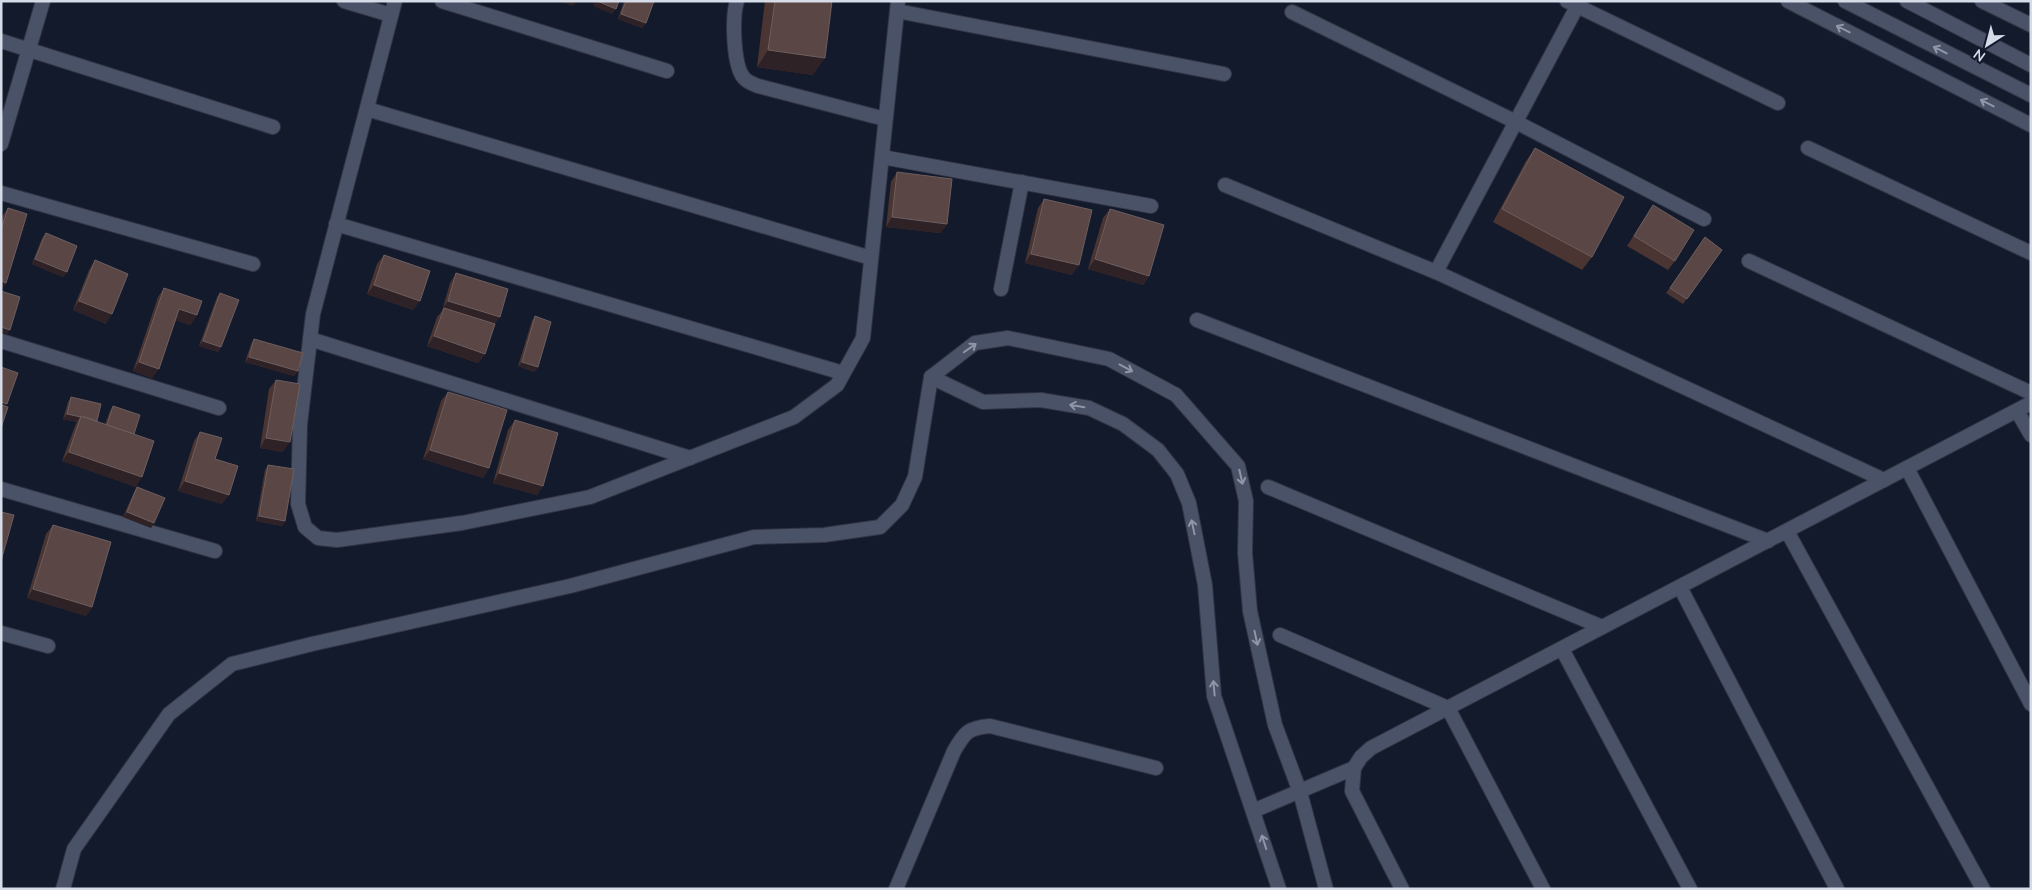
<svg xmlns="http://www.w3.org/2000/svg" width="2032" height="890" font-family="Mulish,sans-serif">
<style>
.lines{fill:none;stroke-linecap:round;stroke-linejoin:round}
.service-casing{stroke:#313443;stroke-width:16}
.minor-casing{stroke:#313443;stroke-width:16}
.tertiary-casing{stroke:#313443;stroke-width:16}
.service{stroke:#4a5268;stroke-width:14}
.minor{stroke:#4a5268;stroke-width:14}
.tertiary{stroke:#4a5268;stroke-width:14}
.wall{fill:#4a3532}
.shaded-wall{fill:#2e2227}
.building{fill:#5a4645;stroke:#6d5e5f}
.oneway{stroke:#9096a8}
</style>
<rect width="100%" height="100%" fill="#131a2c"/>
<g class="lines">
<!-- service casing -->
<g class="service-casing">
<g id="service">
<path d="M 737,1 C 732,17 733,66 744,78 C 747,82 753,84 758,86 L 885,119"/>
<polyline points="63,889 74,849 169,714 232,664 312,644 570,586 754,537 824,535 880,527 902,505 915,477 931,377"/>
<path d="M 896,889 L 954,751 C 965,732 968,728 990,726 L 1156,768"/>
</g>
</g>
<!-- minor casing -->
<g class="minor-casing">
<g id="minor">
<polyline points="344,1 391,15"/>
<polyline points="395,1 313,314 300,424 298,504 305,527 318,538 337,540 462,523 590,497 794,417 837,385 863,338 898,1"/>
<polyline points="442,1 667,71"/>
<polyline points="1567,1 1778,103"/>
<polyline points="897,11 1224,74"/>
<polyline points="1292,12 1516,122 1704,219"/>
<polyline points="1,41 273,127"/>
<polyline points="367,109 871,258"/>
<polyline points="1,144 43,1"/>
<polyline points="1808,148 2031,253"/>
<polyline points="882,157 1151,206"/>
<polyline points="1225,185 1436,272 1884,480"/>
<polyline points="1,193 253,264"/>
<polyline points="336,224 843,373"/>
<polyline points="1749,261 2031,393"/>
<polyline points="1436,272 1580,1"/>
<polyline points="1001,289 1022,182"/>
<polyline points="1197,320 1768,541"/>
<polyline points="310,339 690,458"/>
<polyline points="1,341 219,408"/>
<polyline points="2017,411 2031,435"/>
<polyline points="1907,468 2031,704"/>
<polyline points="1268,487 1602,627"/>
<polyline points="1,489 215,551"/>
<polyline points="1787,531 1983,889"/>
<polyline points="1680,587 1837,889"/>
<polyline points="1,633 48,646"/>
<polyline points="1280,635 1448,708 1543,889"/>
<polyline points="1562,649 1690,889"/>
<polyline points="1253,811 1354,768"/>
<polyline points="1279,889 1214,696 1205,585 1189,503 1177,474 1158,450 1123,424 1089,408 1041,400 983,402 931,377 975,343 1008,338 1109,359 1176,395 1238,466 1246,501 1245,553 1250,611 1275,725 1300,792 1326,889"/>
<polyline points="1402,889 1352,791 1354,768 1361,757 1371,748 2031,403"/>
</g>
</g>
<!-- tertiary casing -->
<g class="tertiary-casing">
<g id="tertiary">
<polyline points="1788,1 2031,125"/>
<polyline points="1845,1 2031,95"/>
<polyline points="1907,1 2031,65"/>
<polyline points="1982,1 2031,25"/>
</g>
</g>
<!-- service -->
<use href="#service" class="service"/>
<!-- minor -->
<use href="#minor" class="minor"/>
<!-- tertiary -->
<use href="#tertiary" class="tertiary"/>
</g>
<!-- wall -->
<g class="wall">
<polygon points="624,1 654,1 646,23 642,28 618,19"/>
<polygon points="765,1 832,1 813,75 757,67"/>
<polygon points="1535,148 1592,257 1582,270 1493,222 1526,161"/>
<polygon points="897,172 947,224 940,233 886,227 891,182"/>
<polygon points="1044,199 1072,275 1025,263 1038,208"/>
<polygon points="1653,205 1675,261 1668,270 1627,246"/>
<polygon points="8,208 6,283 1,290 1,218"/>
<polygon points="1110,209 1149,276 1143,285 1088,269 1103,218"/>
<polygon points="46,233 67,272 63,277 32,264 42,238"/>
<polygon points="1705,237 1722,250 1683,304 1666,293"/>
<polygon points="384,255 413,310 367,294 377,264"/>
<polygon points="95,260 106,324 73,310 89,270"/>
<polygon points="456,273 494,325 485,354 478,363 427,346 437,317 442,311 450,283"/>
<polygon points="164,288 197,315 190,325 176,320 152,378 133,371 158,297"/>
<polygon points="220,293 221,347 218,352 199,346 217,297"/>
<polygon points="535,316 538,367 534,372 518,366 532,321"/>
<polygon points="254,339 298,371 294,376 245,362 251,344"/>
<polygon points="276,380 283,452 260,448 269,389"/>
<polygon points="448,392 489,468 483,478 423,459 441,401"/>
<polygon points="71,397 97,422 105,424 110,411 113,406 134,434 136,487 62,461 75,426 77,422 63,419 68,402"/>
<polygon points="515,420 543,486 537,495 493,483 508,430"/>
<polygon points="200,432 215,459 222,504 178,491 194,441"/>
<polygon points="268,465 285,521 282,526 256,521 265,470"/>
<polygon points="137,487 151,528 123,517 134,492"/>
<polygon points="53,525 92,607 86,616 27,598 46,534"/>
</g>
<!-- shaded-wall -->
<g class="shaded-wall">
<polygon points="558,1 576,1 573,6"/>
<polygon points="596,1 597,1 616,9 612,14 593,6"/>
<polygon points="621,14 646,23 642,28 618,19"/>
<polygon points="768,50 825,58 813,75 757,67"/>
<polygon points="892,217 947,224 940,233 886,227"/>
<polygon points="1031,254 1079,265 1072,275 1025,263"/>
<polygon points="35,259 67,272 63,277 32,264"/>
<polygon points="1095,259 1149,276 1143,285 1088,269"/>
<polygon points="1,281 6,283 1,290"/>
<polygon points="374,285 420,301 413,310 367,294"/>
<polygon points="79,301 112,314 106,324 73,310"/>
<polygon points="448,301 500,317 493,327 444,308 441,310"/>
<polygon points="179,309 197,315 190,325 173,319"/>
<polygon points="1,327 10,330 7,334 1,333"/>
<polygon points="434,336 485,354 478,363 427,346"/>
<polygon points="203,341 221,347 218,352 199,346"/>
<polygon points="249,357 298,371 294,376 245,362"/>
<polygon points="139,362 159,369 152,378 133,371"/>
<polygon points="522,362 538,367 534,372 518,366"/>
<polygon points="1,402 7,404 4,408 1,407"/>
<polygon points="67,414 80,417 77,422 63,419"/>
<polygon points="266,438 290,442 283,452 260,448"/>
<polygon points="430,450 489,468 483,478 423,459"/>
<polygon points="69,452 142,477 136,487 62,461"/>
<polygon points="499,473 543,486 537,495 493,483"/>
<polygon points="185,481 229,495 222,504 178,491"/>
<polygon points="127,512 154,523 151,528 123,517"/>
<polygon points="259,516 285,521 282,526 256,521"/>
<polygon points="33,589 92,607 86,616 27,598"/>
</g>
<!-- building -->
<g class="building">
<polygon points="597,1 619,1 616,9"/>
<polygon points="626,1 654,1 646,23 621,14"/>
<polygon points="775,1 832,1 825,58 768,50"/>
<polygon points="1535,148 1624,197 1592,257 1502,209"/>
<polygon points="897,172 952,179 947,224 892,217"/>
<polygon points="1044,199 1092,210 1079,265 1031,254"/>
<polygon points="1653,205 1694,230 1675,261 1634,236"/>
<polygon points="8,208 27,214 6,283 1,281 1,230"/>
<polygon points="1110,209 1164,225 1149,276 1095,259"/>
<polygon points="46,233 77,246 67,272 35,259"/>
<polygon points="1705,237 1722,250 1687,299 1670,288"/>
<polygon points="384,255 430,271 420,301 374,285"/>
<polygon points="95,260 128,274 112,314 79,301"/>
<polygon points="456,273 508,289 500,317 448,301"/>
<polygon points="164,288 202,301 197,315 179,309 159,369 139,362"/>
<polygon points="1,291 20,297 10,330 1,327"/>
<polygon points="220,293 239,300 221,347 203,341"/>
<polygon points="444,308 495,324 485,354 434,336"/>
<polygon points="535,316 551,322 538,367 522,362"/>
<polygon points="254,339 303,353 298,371 249,357"/>
<polygon points="1,367 18,373 7,404 1,402"/>
<polygon points="276,380 300,384 290,442 266,438"/>
<polygon points="448,392 507,410 489,468 430,450"/>
<polygon points="71,397 101,404 97,421 81,416 81,417 67,414"/>
<polygon points="1,405 8,407 1,428"/>
<polygon points="113,406 140,415 134,434 107,425"/>
<polygon points="81,416 154,441 142,477 69,452"/>
<polygon points="515,420 558,433 543,486 499,473"/>
<polygon points="200,432 222,438 215,459 238,466 229,495 185,481"/>
<polygon points="268,465 294,469 285,521 259,516"/>
<polygon points="137,487 165,498 154,523 127,512"/>
<polygon points="1,512 14,515 1,561"/>
<polygon points="53,525 111,542 92,607 33,589"/>
</g>
<!-- one-way arrows -->
<defs><path id="oneway-shaft" d="M-6 0H5M1.5-3L5.5 0L1.5 3" fill="none" stroke-width="1.6" stroke-linecap="round" stroke-linejoin="round" transform="scale(1.25)"/></defs>
<g class="oneway">
<use href="#oneway-shaft" transform="translate(1843 29) rotate(-153)"/>
<use href="#oneway-shaft" transform="translate(1940 50) rotate(-153)"/>
<use href="#oneway-shaft" transform="translate(1987 103) rotate(-153)"/>
<use href="#oneway-shaft" transform="translate(970 348) rotate(-35)"/>
<use href="#oneway-shaft" transform="translate(1126 368) rotate(28)"/>
<use href="#oneway-shaft" transform="translate(1077 406) rotate(-170)"/>
<use href="#oneway-shaft" transform="translate(1241 477) rotate(77)"/>
<use href="#oneway-shaft" transform="translate(1193 527) rotate(-102)"/>
<use href="#oneway-shaft" transform="translate(1256 638) rotate(78)"/>
<use href="#oneway-shaft" transform="translate(1214 688) rotate(-95)"/>
<use href="#oneway-shaft" transform="translate(1264 842) rotate(-108)"/>
</g>
<!-- border -->
<rect width="2032" height="890" fill="none" stroke="#d6dbe8" stroke-width="5"/>
<!-- north arrow -->
<g transform="translate(1987 45) rotate(216)" stroke="#131a2c" stroke-width="4" paint-order="stroke">
<path d="M0-4L9 19L0 12L-9 19Z" fill="#d6dbe8"/>
<text y="-8" font-size="14" font-weight="bold" text-anchor="middle" fill="#d6dbe8">N</text>
</g>
</svg>
